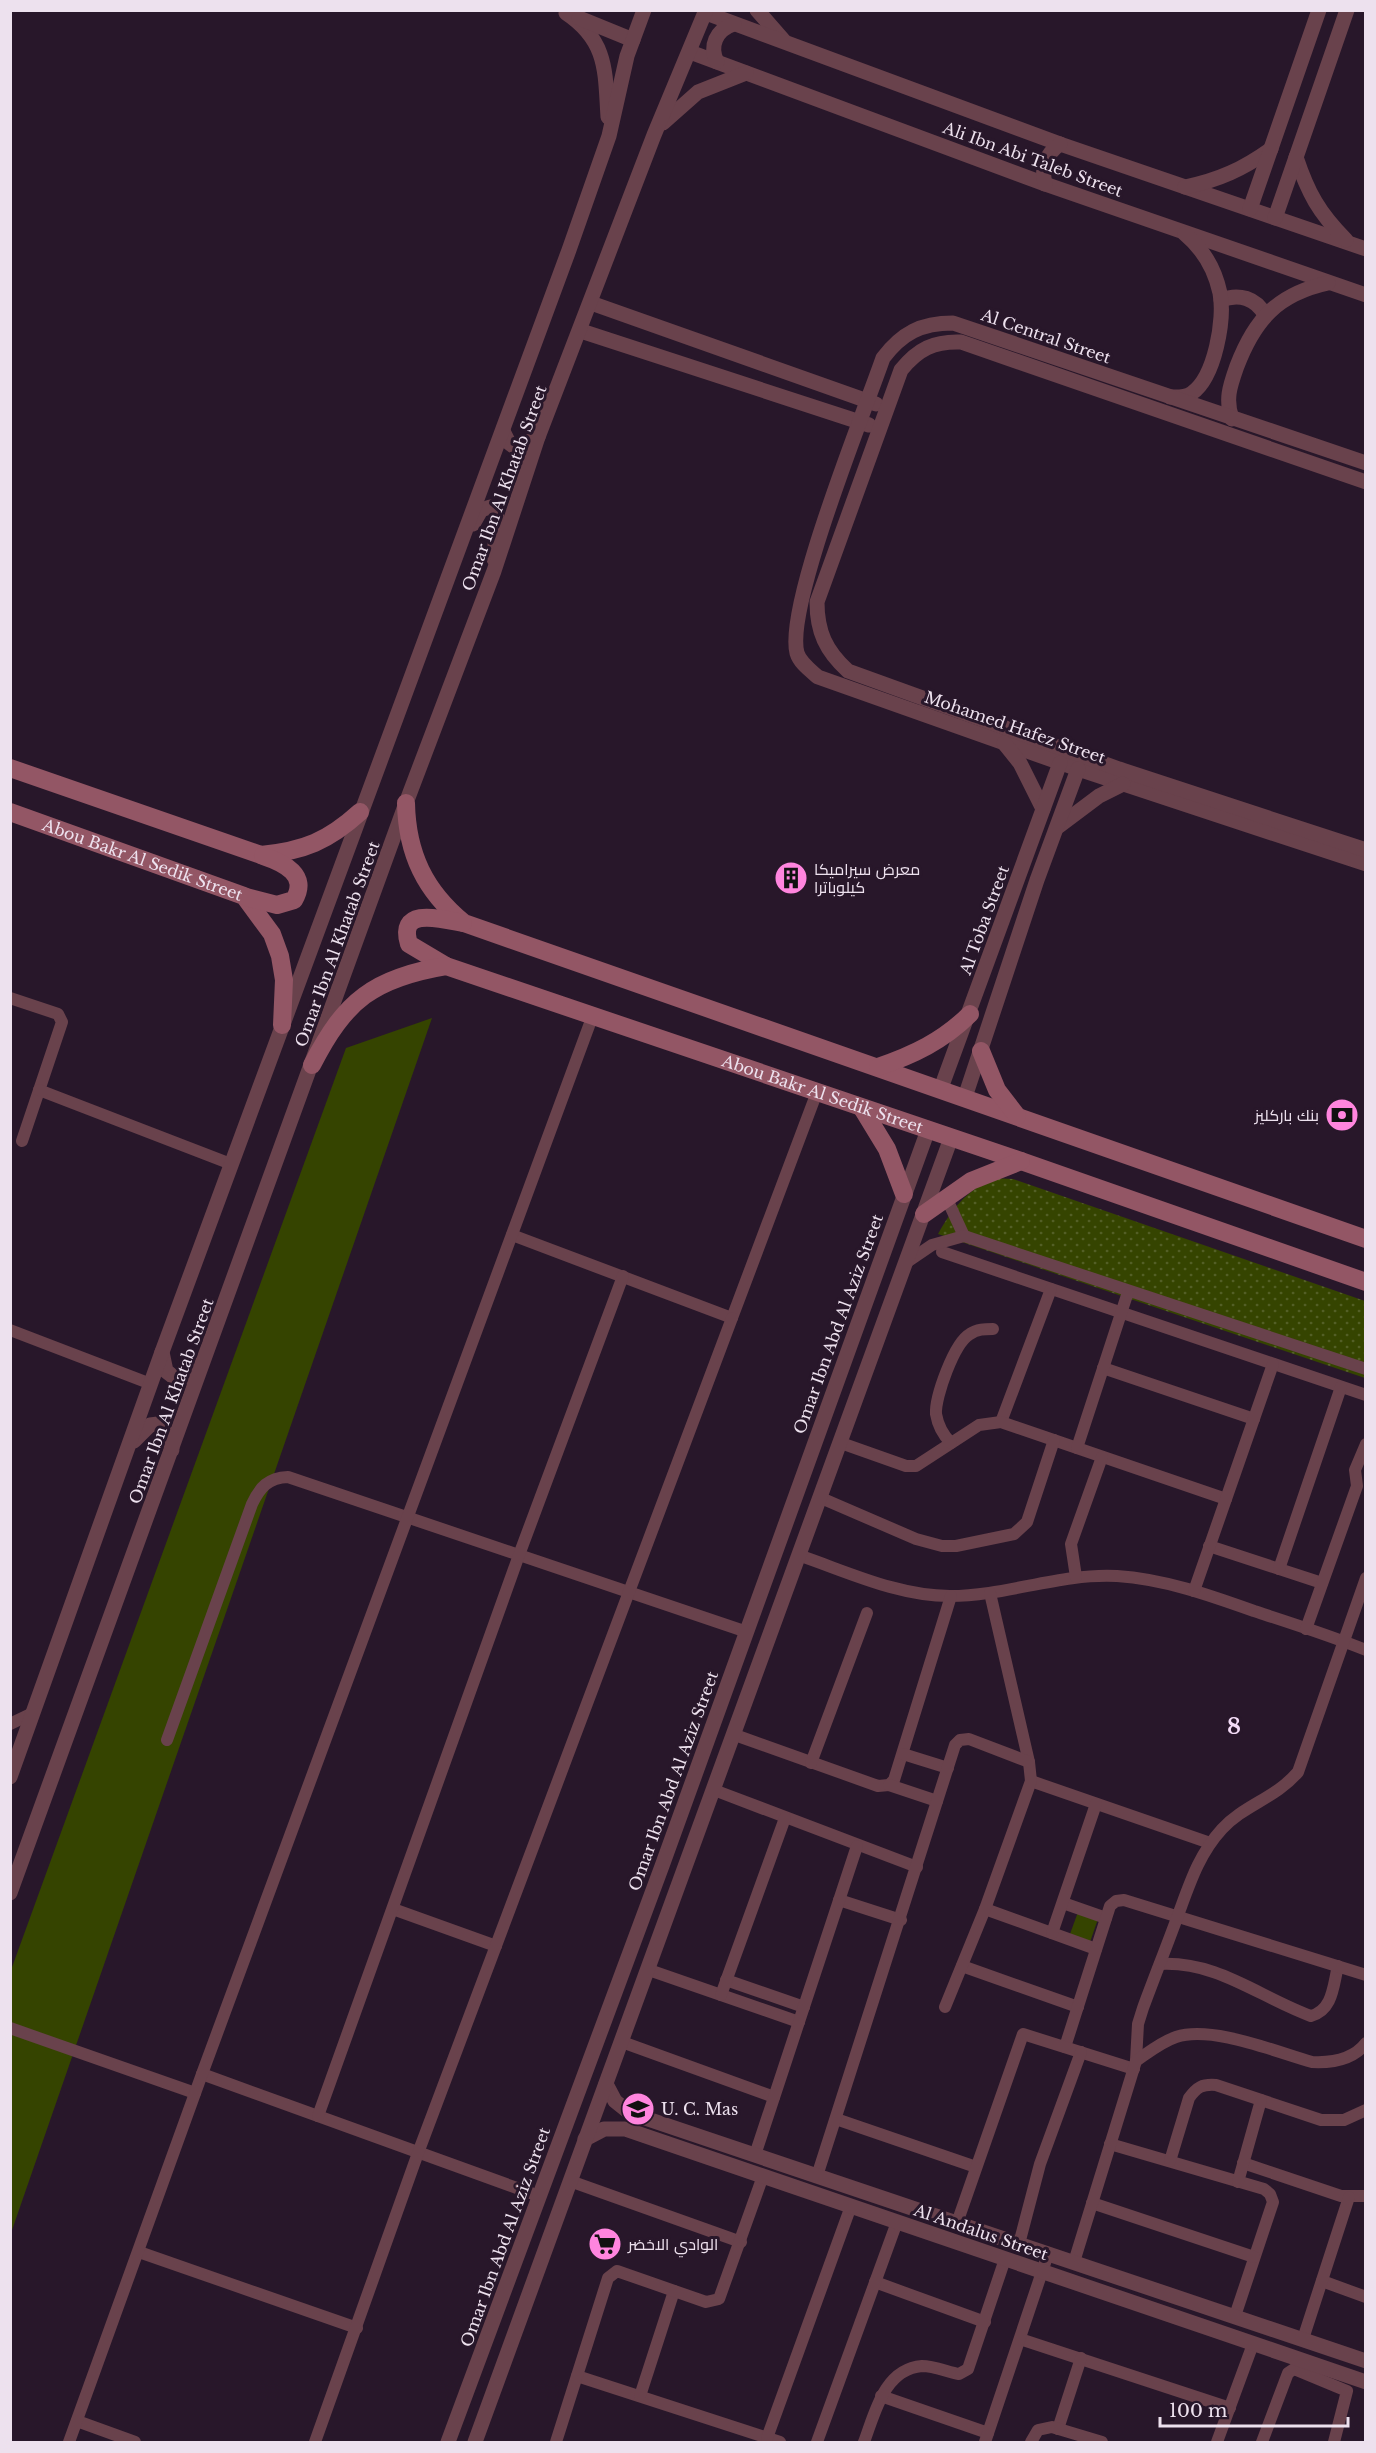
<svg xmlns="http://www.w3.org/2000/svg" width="1376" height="2453" font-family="'Libre Baskerville',Cairo,serif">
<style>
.green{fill:#354400}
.park{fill:url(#park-dots)}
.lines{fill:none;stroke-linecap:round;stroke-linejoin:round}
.minor{stroke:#69424c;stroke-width:12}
.tertiary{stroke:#69424c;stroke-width:15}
.secondary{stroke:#935665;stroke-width:18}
.labels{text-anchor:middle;stroke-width:6;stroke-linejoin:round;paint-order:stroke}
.street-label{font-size:16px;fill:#ede1ee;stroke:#28172a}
.poi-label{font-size:16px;fill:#ede1ee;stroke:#28172a;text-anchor:start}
.district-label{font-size:22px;font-weight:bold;fill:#f3dbf6;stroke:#28172a}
</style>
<defs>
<pattern id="park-dots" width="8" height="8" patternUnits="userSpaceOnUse" patternTransform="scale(1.5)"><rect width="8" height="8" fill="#354400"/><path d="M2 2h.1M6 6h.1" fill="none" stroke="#535f26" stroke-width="1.8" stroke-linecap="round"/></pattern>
</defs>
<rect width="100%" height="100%" fill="#28172a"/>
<!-- green -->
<g class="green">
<polygon points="432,1018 11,2233 11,1970 346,1048"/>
<polygon points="1078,1912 1098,1919 1090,1942 1070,1934"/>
</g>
<!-- park -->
<path class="park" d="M 991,1178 L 1013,1179 L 1365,1301 L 1365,1378 L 938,1234 C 953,1207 964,1195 991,1178 Z"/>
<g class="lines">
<!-- minor -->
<g class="minor">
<polyline points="10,998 58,1014 62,1022 22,1141"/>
<polyline points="39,1090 231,1164"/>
<polyline points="946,1197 964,1236"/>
<polyline points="512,1235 732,1318 817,1092"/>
<polyline points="942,1252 1366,1395"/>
<polyline points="907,1262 932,1245 964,1236 1366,1369"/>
<polyline points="10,1330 151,1384"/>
<polyline points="1103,1368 1254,1419"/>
<polyline points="1001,1422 1051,1289"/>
<polyline points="841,1443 906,1466 916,1466 979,1425 1001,1422 1226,1499"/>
<path d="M 951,1443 C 943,1435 938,1426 936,1414 C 935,1397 954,1343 970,1334 C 977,1329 985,1329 993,1329"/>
<polyline points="1077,1448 1128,1292"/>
<polyline points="821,1498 916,1539 942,1546 956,1546 1014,1534 1027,1522 1054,1440"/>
<polyline points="1209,1546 1322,1583"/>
<path d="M 801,1556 C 848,1572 898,1596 950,1596 C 1006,1596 1060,1573 1117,1576 C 1164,1579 1209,1595 1254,1611 C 1291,1623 1329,1635 1366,1650"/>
<polyline points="1279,1569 1341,1387"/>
<polyline points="1076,1577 1071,1544 1102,1457"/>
<polyline points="1194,1591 1273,1364"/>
<polyline points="1306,1629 1357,1486 1355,1470 1366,1444"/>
<polyline points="10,1724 33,1713"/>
<polyline points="735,1735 878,1786 889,1785 894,1780 951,1596"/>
<path d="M 167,1740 L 252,1504 C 260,1487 268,1478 288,1477 L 747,1632"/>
<polyline points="903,1754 948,1768"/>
<polyline points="811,1763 867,1613"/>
<polyline points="1031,1781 1210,1843"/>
<polyline points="889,1785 937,1801"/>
<polyline points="714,1790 917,1867"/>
<polyline points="839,1900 901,1920"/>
<polyline points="1063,1903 1106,1918"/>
<polyline points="393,1909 496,1946"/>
<polyline points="985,1909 1096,1949"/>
<polyline points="1052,1933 1096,1804"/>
<path d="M 1160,1964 C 1218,1961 1259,1997 1311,2016 C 1333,2010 1333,1986 1338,1966"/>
<polyline points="962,1966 1078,2007"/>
<polyline points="649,1970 799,2022"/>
<polyline points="726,1980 804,2007"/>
<polyline points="721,1995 785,1818"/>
<polyline points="945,2007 985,1909 1031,1781 1029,1762 990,1593"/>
<polyline points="10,2028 195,2093"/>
<polyline points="622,2042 774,2097"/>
<polyline points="1065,2047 1110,1906 1116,1901 1124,1900 1366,1975"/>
<path d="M 1136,2061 L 1138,2024 L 1143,2008 C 1154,1978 1166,1948 1177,1918 C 1189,1886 1198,1855 1222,1829 C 1244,1805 1276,1798 1298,1772 L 1366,1578"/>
<polyline points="202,2074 539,2196"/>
<polyline points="318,2116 519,1555 623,1276"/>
<polyline points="836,2119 976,2167"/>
<polyline points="1110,2144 1264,2189 1270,2194 1273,2202 1235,2316"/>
<polyline points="755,2155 857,1846"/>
<path d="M 1170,2161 L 1189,2098 C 1197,2087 1202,2084 1216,2085 L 1321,2120 L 1344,2120 L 1366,2110"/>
<polyline points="1243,2163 1341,2196 1366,2196"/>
<polyline points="817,2176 955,1745 960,1740 969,1739 1029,1762"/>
<polyline points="570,2181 741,2242"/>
<polyline points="1238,2182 1261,2100"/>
<polyline points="1092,2203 1254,2257"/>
<polyline points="957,2223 1023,2034 1134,2069"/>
<polyline points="1019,2244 1040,2164 1081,2052"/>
<polyline points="139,2252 357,2328"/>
<path d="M 1074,2262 L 1136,2061 C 1149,2052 1161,2042 1176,2037 C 1212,2025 1276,2052 1312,2062 C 1332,2063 1353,2060 1366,2043"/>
<polyline points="1322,2281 1366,2297"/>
<polyline points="875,2282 985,2322"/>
<polyline points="1020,2339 1230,2408"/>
<polyline points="1303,2339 1349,2197"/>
<polyline points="577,2376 780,2442"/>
<polyline points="640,2396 674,2291"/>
<polyline points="881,2396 988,2433"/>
<polyline points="77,2421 135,2442"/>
<polyline points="1058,2429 1081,2358"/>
<polyline points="767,2438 851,2206"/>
<polyline points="69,2442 202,2074 593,1015"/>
<polyline points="315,2442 418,2153 732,1318"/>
<polyline points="556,2442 608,2278 617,2271 706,2302 719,2299 763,2176"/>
<polyline points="817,2442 897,2222"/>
<path d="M 864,2442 C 875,2413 884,2369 922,2366 C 934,2366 948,2372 959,2374 L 968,2369 L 1005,2259"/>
<polyline points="985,2442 1048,2254"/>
<polyline points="1031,2442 1038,2430 1052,2427 1102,2442"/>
<polyline points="1217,2442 1253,2344"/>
<polyline points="1262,2442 1288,2373 1294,2369 1347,2391 1334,2442"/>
</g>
<!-- tertiary -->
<g class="tertiary">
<path d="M 568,10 L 566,13 C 608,41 605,72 608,117"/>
<polyline points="757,10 784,41"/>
<polyline points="706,13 1060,144 1366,249"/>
<polyline points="579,18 633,40"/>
<polyline points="690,52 1045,184 1366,295"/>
<path d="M 717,62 C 709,46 716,30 734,24"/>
<polyline points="663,123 698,92 746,73"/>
<path d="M 1296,157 C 1308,193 1319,213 1346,240"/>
<path d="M 1045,184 C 1041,167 1046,154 1060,144"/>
<path d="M 1185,187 C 1219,180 1243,169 1271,149"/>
<polyline points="1250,209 1319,10"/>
<polyline points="1275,218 1347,10"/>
<path d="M 1221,300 C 1239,293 1256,298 1265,315"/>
<polyline points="591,303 876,404"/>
<polyline points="581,331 869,425"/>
<path d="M 1170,397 C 1178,397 1185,398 1192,393 C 1215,377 1225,319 1220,293 C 1215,270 1203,249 1185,234"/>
<path d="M 1232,419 C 1225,399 1230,386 1237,366 C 1255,319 1278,294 1328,283"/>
<polyline points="503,431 509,443 516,448 538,437"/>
<path d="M 1366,463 L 953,323 C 921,323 902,333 883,358 C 864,413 785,607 797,653 C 800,663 810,670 818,677 L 1078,769 L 1366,864"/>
<path d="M 1366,482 L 961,342 C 934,341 918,349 901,370 L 817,602 C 817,632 826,651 848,671 L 1119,769 L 1366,850"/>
<polyline points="473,524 481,510 490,507 494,509 497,517 494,559"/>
<polyline points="1004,743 1020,763 1043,809"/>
<polyline points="1059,826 1099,796 1123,784"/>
<polyline points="941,1088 1060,763"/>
<polyline points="965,1097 1037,880 1078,769"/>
<polyline points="162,1352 166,1371 175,1378 185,1377 202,1363"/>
<polyline points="134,1441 150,1425 158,1424 169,1435 172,1450"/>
<polyline points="10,1777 162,1352 569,250 609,136 627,56 644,10"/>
<polyline points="10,1893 406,803 494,571 538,437 654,135 706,10"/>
<polyline points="606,2084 615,2101 630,2113 1366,2361"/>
<polyline points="585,2139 604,2129 625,2129 1366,2382"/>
<polyline points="448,2442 662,1866 928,1130"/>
<polyline points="475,2442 951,1138"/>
</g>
<!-- secondary -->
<g class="secondary">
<path d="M 10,768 L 261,855 C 304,851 328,841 360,812"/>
<path d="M 406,803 C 407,854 425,891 464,923 L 1366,1239"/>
<path id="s1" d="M 10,812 L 244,896 L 272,934 L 280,956 L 284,980 L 282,1025"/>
<path d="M 246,897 L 277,905 L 294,900 C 309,875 284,863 263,856"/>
<path d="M 446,966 L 409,944 C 397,906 442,919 463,923"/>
<polyline points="981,1051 997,1090 1017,1116"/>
<path id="s2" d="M 312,1065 C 345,1000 374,978 446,966 L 1021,1161 L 1366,1282"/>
<path d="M 878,1067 C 913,1055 943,1041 970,1014"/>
<polyline points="862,1108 887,1149 904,1194"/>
<polyline points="924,1214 971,1181 1021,1161"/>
</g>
</g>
<!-- icons -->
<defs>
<g id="building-disc" transform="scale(1.725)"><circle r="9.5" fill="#ff85de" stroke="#28172a"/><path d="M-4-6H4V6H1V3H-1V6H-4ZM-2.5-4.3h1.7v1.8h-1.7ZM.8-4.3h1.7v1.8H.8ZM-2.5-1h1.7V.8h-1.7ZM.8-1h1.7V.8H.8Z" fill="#111"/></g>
<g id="bank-disc" transform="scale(1.725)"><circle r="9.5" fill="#ff85de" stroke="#28172a"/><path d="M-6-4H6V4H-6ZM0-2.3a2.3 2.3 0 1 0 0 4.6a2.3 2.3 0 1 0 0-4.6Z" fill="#111"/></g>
<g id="school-disc" transform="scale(1.725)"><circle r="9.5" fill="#ff85de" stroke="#28172a"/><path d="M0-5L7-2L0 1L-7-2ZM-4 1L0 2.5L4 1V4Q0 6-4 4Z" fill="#111"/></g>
<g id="supermarket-disc" transform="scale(1.725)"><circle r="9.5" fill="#ff85de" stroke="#28172a"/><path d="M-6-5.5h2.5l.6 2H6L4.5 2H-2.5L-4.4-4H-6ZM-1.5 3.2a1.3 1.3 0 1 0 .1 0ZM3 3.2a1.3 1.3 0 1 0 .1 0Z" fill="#111"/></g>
</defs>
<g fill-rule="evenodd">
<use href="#building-disc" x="791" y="878"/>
<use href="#bank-disc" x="1342" y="1115"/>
<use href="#school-disc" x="638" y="2109"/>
<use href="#supermarket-disc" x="605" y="2244"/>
</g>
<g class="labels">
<!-- street labels -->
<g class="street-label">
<text transform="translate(1033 159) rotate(20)" y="6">Ali Ibn Abi Taleb Street</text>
<text transform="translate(1046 336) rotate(19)" y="6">Al Central Street</text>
<text transform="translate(504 488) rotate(-70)" y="6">Omar Ibn Al Khatab Street</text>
<text transform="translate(1015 727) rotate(19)" y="6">Mohamed Hafez Street</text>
<text dy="6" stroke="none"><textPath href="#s1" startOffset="141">Abou Bakr Al Sedik Street</textPath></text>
<text transform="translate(984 920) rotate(-70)" y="6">Al Toba Street</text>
<text transform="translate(337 944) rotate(-70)" y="6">Omar Ibn Al Khatab Street</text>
<text dy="6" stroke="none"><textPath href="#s2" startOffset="573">Abou Bakr Al Sedik Street</textPath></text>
<text transform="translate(838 1324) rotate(-70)" y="6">Omar Ibn Abd Al Aziz Street</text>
<text transform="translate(171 1401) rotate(-70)" y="6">Omar Ibn Al Khatab Street</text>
<text transform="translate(673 1781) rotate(-70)" y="6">Omar Ibn Abd Al Aziz Street</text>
<text transform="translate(981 2232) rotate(19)" y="6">Al Andalus Street</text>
<text transform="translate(505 2237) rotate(-70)" y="6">Omar Ibn Abd Al Aziz Street</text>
</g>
<!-- poi labels -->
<g class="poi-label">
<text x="814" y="875">معرض سيراميكا<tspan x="814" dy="18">كيلوباترا</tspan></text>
<text x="1319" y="1121" text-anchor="end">بنك باركليز</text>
<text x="661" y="2115">U. C. Mas</text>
<text x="628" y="2250">الوادي الاخضر</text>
</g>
<!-- district labels -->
<g class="district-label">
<text x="1234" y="1734">8</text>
</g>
</g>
<!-- border -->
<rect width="1376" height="2453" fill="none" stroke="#ede1ee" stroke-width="24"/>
<!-- scale -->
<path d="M1160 2417v9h188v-9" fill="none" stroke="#ede1ee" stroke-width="3"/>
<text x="1169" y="2417" font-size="18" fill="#ede1ee" stroke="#28172a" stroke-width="4.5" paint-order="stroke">100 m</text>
</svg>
